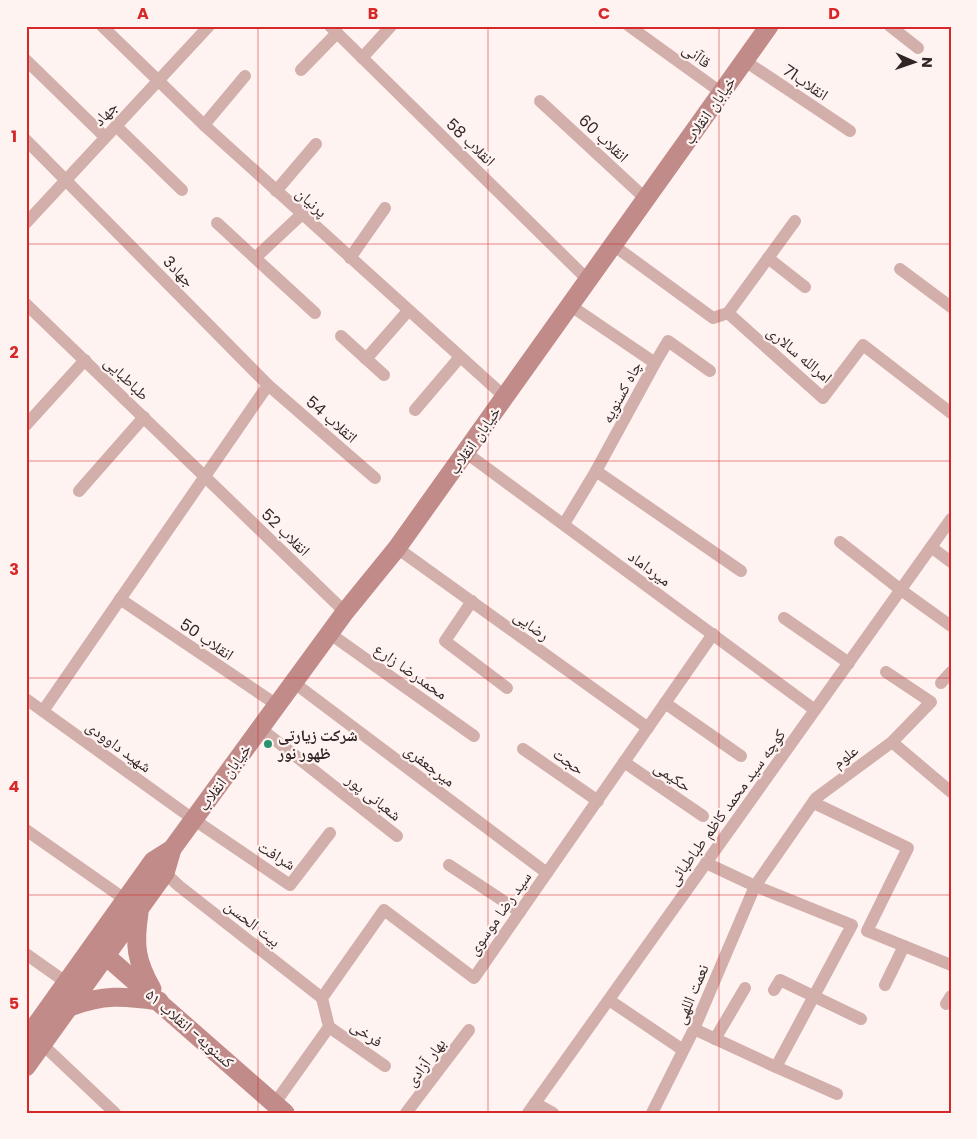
<svg xmlns="http://www.w3.org/2000/svg" width="977" height="1139" font-family="Poppins,'Noto Naskh Arabic',sans-serif">
<style>
.lines{fill:none;stroke-linecap:round;stroke-linejoin:round}
.street{stroke:#d3afac;stroke-width:12}
.secondary{stroke:#c08b88;stroke-width:19}
.grid{fill:none;stroke:#d62828;stroke-width:1;stroke-opacity:0.55}
.poi-dot{fill:#2b926f;stroke:#fff3f2;stroke-width:2}
.labels{text-anchor:middle;stroke-width:4.5;stroke-linejoin:round;paint-order:stroke}
.street-label{font-size:16px;fill:#312625;stroke:#fff3f2}
.poi-label{font-size:16px;font-weight:bold;fill:#312625;stroke:#fff3f2;text-anchor:start}
.neatline{fill:none;stroke:#d62828;stroke-width:2}
.grid-label{font-size:16px;text-anchor:middle;font-weight:bold;fill:#d62828}
</style>
<rect width="100%" height="100%" fill="#fff3f2"/>
<g class="lines">
<!-- street -->
<g class="street">
<polyline points="102,26 204,125 505,397"/>
<polyline points="330,26 588,280"/>
<polyline points="629,26 722,93"/>
<polyline points="890,26 918,48"/>
<polyline points="362,58 391,26"/>
<polyline points="26,60 105,137"/>
<polyline points="745,61 850,131"/>
<polyline points="301,70 337,33"/>
<polyline points="540,101 646,199"/>
<polyline points="204,125 245,76"/>
<polyline points="116,126 182,190"/>
<polyline points="26,140 268,385 375,478"/>
<polyline points="276,191 316,144"/>
<polyline points="26,223 209,26"/>
<polyline points="217,223 315,313"/>
<polyline points="613,245 713,318 728,313 823,398 863,345 951,413"/>
<polyline points="255,258 302,214"/>
<polyline points="350,258 385,208"/>
<polyline points="768,258 805,287"/>
<polyline points="900,269 951,307"/>
<polyline points="26,304 345,612"/>
<polyline points="728,313 795,221"/>
<polyline points="341,336 384,375"/>
<polyline points="366,359 408,311"/>
<polyline points="655,363 668,341 710,371"/>
<polyline points="415,410 460,357"/>
<polyline points="26,425 85,360"/>
<polyline points="465,452 815,710"/>
<polyline points="596,471 741,571"/>
<polyline points="79,491 144,417"/>
<polyline points="564,524 596,471 655,363 571,306"/>
<polyline points="840,542 901,590 951,626"/>
<polyline points="931,547 951,562"/>
<polyline points="397,548 648,728"/>
<polyline points="120,599 277,705"/>
<polyline points="472,601 445,641 507,688"/>
<polyline points="784,618 849,663"/>
<polyline points="329,633 474,736"/>
<polyline points="293,682 547,873"/>
<polyline points="941,683 951,672"/>
<polyline points="26,699 193,819 290,885 330,833"/>
<polyline points="665,703 741,756"/>
<polyline points="43,711 268,385"/>
<polyline points="260,728 397,836"/>
<polyline points="892,742 951,792"/>
<polyline points="523,749 598,801"/>
<polyline points="624,762 703,816"/>
<polyline points="814,803 908,848 867,931 951,965"/>
<polyline points="26,830 126,900"/>
<polyline points="449,865 520,912"/>
<polyline points="165,873 179,886 322,998"/>
<polyline points="26,954 67,983"/>
<polyline points="885,985 904,946"/>
<polyline points="774,990 780,980 861,1019"/>
<polyline points="609,1000 683,1050"/>
<polyline points="946,1004 951,996"/>
<polyline points="329,1027 385,1066"/>
<polyline points="694,1029 776,1067 852,925 755,886 706,863"/>
<polyline points="715,1039 745,988"/>
<polyline points="43,1045 115,1113"/>
<polyline points="776,1067 837,1094"/>
<polyline points="275,1103 329,1027 322,998 384,910 474,978 713,634"/>
<polyline points="535,1103 553,1113"/>
<polyline points="406,1113 469,1030"/>
<polyline points="528,1113 951,519"/>
<polyline points="652,1113 694,1029 755,886 816,798 892,742 931,702 886,672"/>
</g>
<!-- secondary -->
<g class="secondary">
<path d="M 139,913 C 134,945 136,961 152,989"/>
<polyline points="98,949 285,1113"/>
<path d="M 70,1007 C 103,994 124,996 159,1001"/>
<polyline points="26,1039 153,861 172,849 345,612 397,548 769,26"/>
<polyline points="26,1067 165,873 172,849"/>
</g>
</g>
<!-- grid -->
<path class="grid" d="M 258,26 L 258,1113M 488,26 L 488,1113M 719,26 L 719,1113M 26,244 L 951,244M 26,461 L 951,461M 26,678 L 951,678M 26,895 L 951,895"/>
<!-- markers -->
<circle class="poi-dot" cx="268" cy="744" r="5"/>
<g class="labels">
<!-- street labels -->
<g class="street-label">
<text transform="translate(697 55) rotate(36)" y="6">قاآنی</text>
<text transform="translate(806 82) rotate(34)" y="6">انقلاب71</text>
<text transform="translate(709 110) rotate(-55)" y="6">خیابان انقلاب</text>
<text transform="translate(105 113) rotate(-47)" y="6">جهاد</text>
<text transform="translate(604 138) rotate(43)" y="6">انقلاب 60</text>
<text transform="translate(471 142) rotate(44)" y="6">انقلاب 58</text>
<text transform="translate(312 202) rotate(42)" y="6">پرنیان</text>
<text transform="translate(179 271) rotate(45)" y="6">جهاد3</text>
<text transform="translate(800 354) rotate(40)" y="6">امرالله سالاری</text>
<text transform="translate(127 378) rotate(44)" y="6">طباطبایی</text>
<text transform="translate(621 392) rotate(-62)" y="6">چاه کسنویه</text>
<text transform="translate(332 419) rotate(41)" y="6">اتقلاب 54</text>
<text transform="translate(474 440) rotate(-55)" y="6">خیابان انقلاب</text>
<text transform="translate(286 532) rotate(44)" y="6">انقلاب 52</text>
<text transform="translate(650 568) rotate(36)" y="6">میرداماد</text>
<text transform="translate(532 625) rotate(36)" y="6">رضایی</text>
<text transform="translate(207 639) rotate(34)" y="6">انقلاب 50</text>
<text transform="translate(411 671) rotate(35)" y="6">محمدرضا زارع</text>
<text transform="translate(119 746) rotate(36)" y="6">شهید داوودی</text>
<text transform="translate(845 756) rotate(-37)" y="6">علوم</text>
<text transform="translate(569 761) rotate(35)" y="6">حجت</text>
<text transform="translate(430 765) rotate(37)" y="6">میرجعفری</text>
<text transform="translate(673 776) rotate(34)" y="6">حکیمی</text>
<text transform="translate(224 777) rotate(-54)" y="6">خیابان انقلاب</text>
<text transform="translate(374 797) rotate(38)" y="6">شعبانی پور</text>
<text transform="translate(726 807) rotate(-54)" y="6">کوچه سید محمد کاظم طباطبائی</text>
<text transform="translate(277 855) rotate(31)" y="6">شرافت</text>
<text transform="translate(499 913) rotate(-55)" y="6">سید رضا موسوی</text>
<text transform="translate(253 923) rotate(38)" y="6">بیت الحسن</text>
<text transform="translate(691 994) rotate(-67)" y="6">نعمت اللهی</text>
<text transform="translate(190 1028) rotate(41)" y="6">کسنویه- انقلاب ۵۱</text>
<text transform="translate(367 1033) rotate(35)" y="6">فرخی</text>
<text transform="translate(425 1062) rotate(-53)" y="6">بهار آزادی</text>
</g>
<!-- poi labels -->
<g class="poi-label">
<text x="278" y="741">شرکت زیارتی<tspan x="278" dy="18">ظهور نور</tspan></text>
</g>
</g>
<!-- border -->
<rect width="977" height="1139" fill="none" stroke="#fff3f2" stroke-width="55"/>
<!-- north arrow -->
<g transform="translate(914 62) rotate(92)" stroke="#fff3f2" stroke-width="4" paint-order="stroke">
<path d="M0-4L9 19L0 12L-9 19Z" fill="#312625"/>
<text y="-8" font-size="14" font-weight="bold" text-anchor="middle" fill="#312625">N</text>
</g>
<rect x="28" y="28" width="922" height="1084" class="neatline"/>
<g class="grid-label">
<text x="143" y="19">A</text>
<text x="373" y="19">B</text>
<text x="604" y="19">C</text>
<text x="834" y="19">D</text>
<text x="14" y="142">1</text>
<text x="14" y="358">2</text>
<text x="14" y="575">3</text>
<text x="14" y="792">4</text>
<text x="14" y="1009">5</text>
</g>
</svg>
